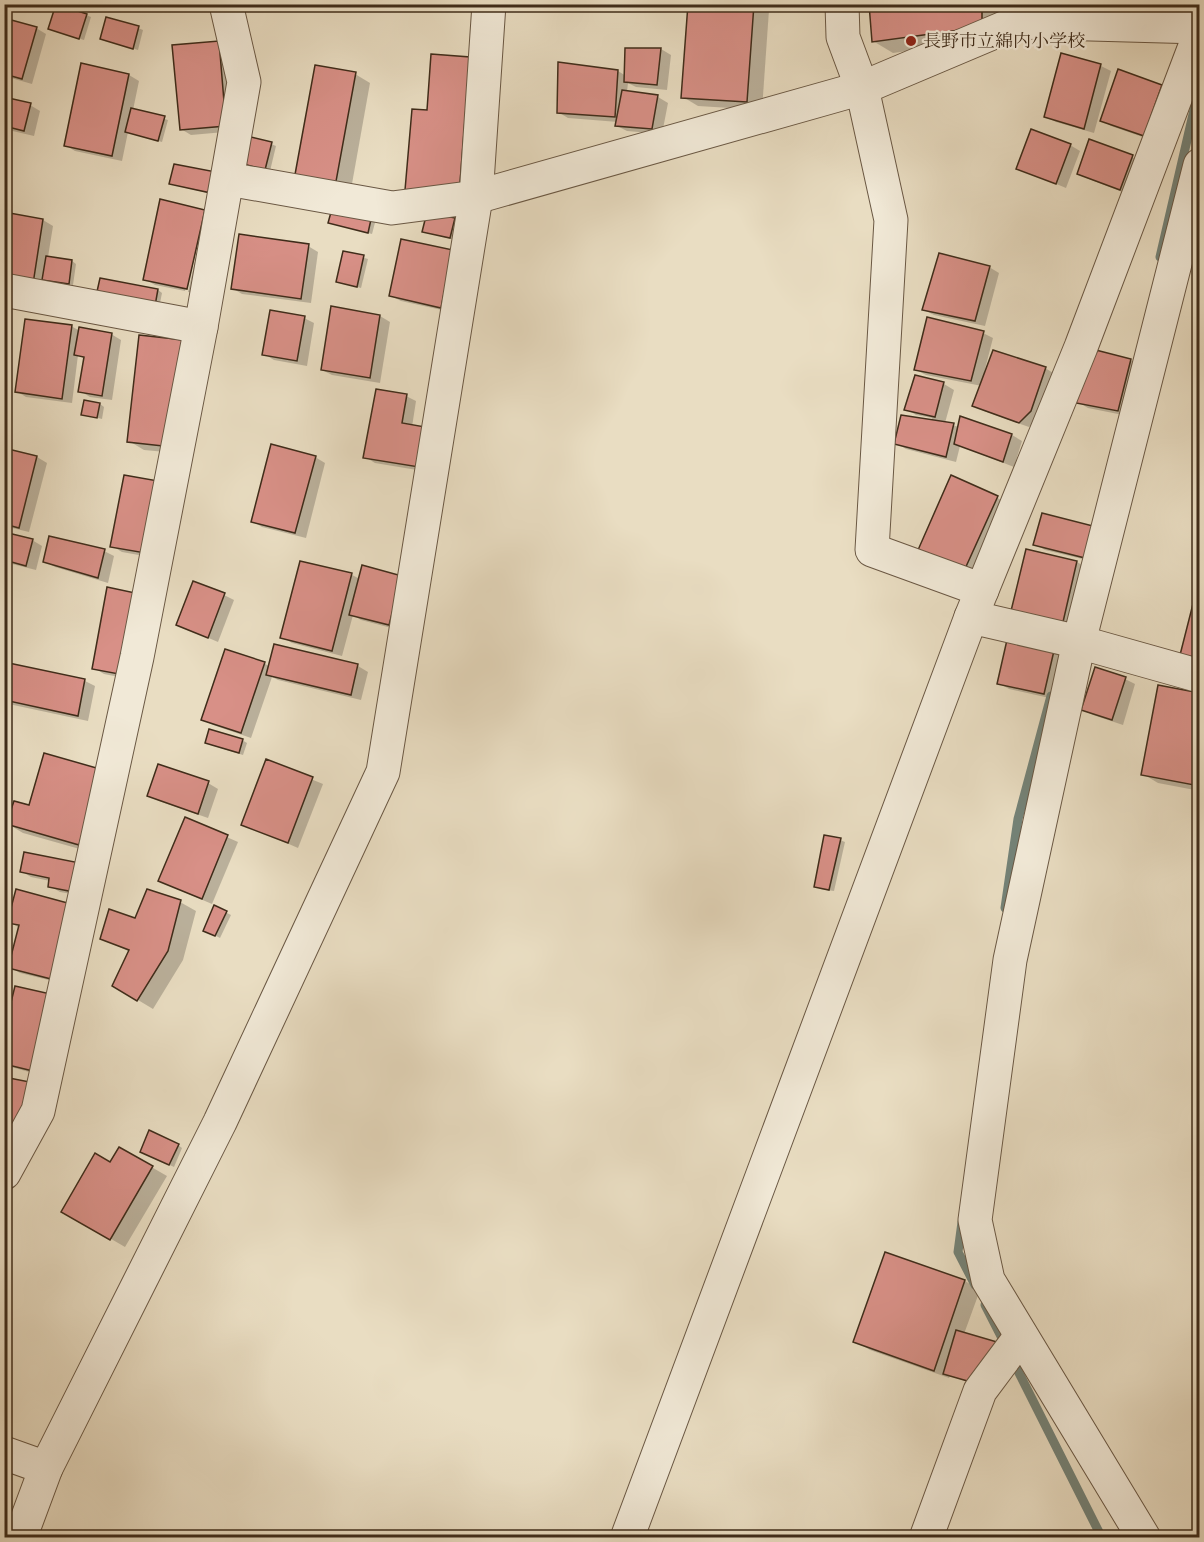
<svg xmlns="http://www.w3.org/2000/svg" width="1204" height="1542" font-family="'Libre Caslon Text','Noto Serif JP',serif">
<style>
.shadow{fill:#0003}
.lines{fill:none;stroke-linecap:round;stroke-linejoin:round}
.stream{stroke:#748277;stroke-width:9}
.building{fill:#d89087;stroke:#3f2c1a;stroke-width:1.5}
.minor-casing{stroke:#6a5844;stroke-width:35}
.minor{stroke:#f1e9d7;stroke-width:33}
.poi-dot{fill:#8f2418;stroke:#f1e9d7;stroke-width:2}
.labels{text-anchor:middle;stroke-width:4.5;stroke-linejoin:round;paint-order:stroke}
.poi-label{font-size:18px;fill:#3f2c1a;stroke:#f1e9d7;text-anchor:start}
</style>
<rect width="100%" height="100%" fill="#e9ddc2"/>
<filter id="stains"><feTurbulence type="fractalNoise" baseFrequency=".00333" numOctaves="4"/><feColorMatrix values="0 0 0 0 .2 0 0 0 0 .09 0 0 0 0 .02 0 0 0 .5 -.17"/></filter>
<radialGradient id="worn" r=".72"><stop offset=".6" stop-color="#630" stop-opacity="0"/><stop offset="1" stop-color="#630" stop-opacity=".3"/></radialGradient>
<!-- shadow -->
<g class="shadow">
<polygon points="325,4 352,4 349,12"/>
<polygon points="690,4 759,4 769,10 762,110 698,106 683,97"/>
<polygon points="870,4 1001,4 1001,38 893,53 873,41"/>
<polygon points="86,15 91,17 84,40 54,31"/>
<polygon points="4,20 36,28 46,34 32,84 4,76"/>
<polygon points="138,28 143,30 138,50 102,39"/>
<polygon points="174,47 229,49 236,131 191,135 181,129"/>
<polygon points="661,49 671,55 667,90 636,87 628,83 627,92 658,97 668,103 662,134 627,131 617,126 618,122 568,118 558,112 618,71 626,76"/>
<polygon points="1062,55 1101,66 1111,71 1094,133 1056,122 1046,117"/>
<polygon points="355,74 370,83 350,195 311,188"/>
<polygon points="129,75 139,81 133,110 168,120 162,142 128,132 122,161 75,151 65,145"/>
<polygon points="1161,86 1171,92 1154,141 1111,126 1101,120"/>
<polygon points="4,99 30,105 40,111 34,136 4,129"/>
<polygon points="1090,141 1132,157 1142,162 1130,195 1089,179 1079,174"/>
<polygon points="271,144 276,146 270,171 242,163"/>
<polygon points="1070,145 1080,151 1066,188 1018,168"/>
<polygon points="215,174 216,195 171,184"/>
<polygon points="203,212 185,291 155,285 145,279"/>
<polygon points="206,212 197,293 188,292"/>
<polygon points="4,214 43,220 53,226 48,257 72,261 76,264 73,285 45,280 43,289 4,283"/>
<polygon points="376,219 372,234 330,222"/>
<polygon points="454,219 459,222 455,240 424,232"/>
<polygon points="402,241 451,312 401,301 391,296"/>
<polygon points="308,246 318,252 311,303 242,294 232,288"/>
<polygon points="345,252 368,259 361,288 337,281"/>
<polygon points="989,267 999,273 985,326 934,315 924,310"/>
<polygon points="158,290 162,293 159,308 102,298"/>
<polygon points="332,308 380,316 390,322 380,383 332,375 322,370"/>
<polygon points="304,318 314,323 307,366 274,360 264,354"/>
<polygon points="71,326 80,331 111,334 121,340 112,400 90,397 80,391 85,359 78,355 72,403 26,397 16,391"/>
<polygon points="983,333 993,338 984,373 1045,368 1055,374 1041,417 1029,427 984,411 974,406 982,386 926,375 916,370"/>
<polygon points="140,336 187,454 144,450 129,441"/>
<polygon points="1130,360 1140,366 1128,416 1088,408 1078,402"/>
<polygon points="916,377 944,384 954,390 945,423 959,427 1012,435 1022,441 1014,467 960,446 956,462 906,449 896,443 931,421 932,418 916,415 906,409"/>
<polygon points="406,396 416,401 412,427 435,473 375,463 365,457"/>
<polygon points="100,404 104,407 102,419 83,414"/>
<polygon points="4,450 37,457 47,463 29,532 4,526"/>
<polygon points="315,457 325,463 306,538 262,527 252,521"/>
<polygon points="125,476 161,559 122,552 112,546"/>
<polygon points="952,477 1008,503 975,576 929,555"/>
<polygon points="1043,514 1095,562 1045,550 1035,544"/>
<polygon points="4,533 32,540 42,546 36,570 4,562"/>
<polygon points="104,551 114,556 108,583 55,567 44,561"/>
<polygon points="1077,562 1087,568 1073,627 1023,616"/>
<polygon points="301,563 352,575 360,579 402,577 399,630 361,620 353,615 342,656 292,643 282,637"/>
<polygon points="139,595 134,680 104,674 94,668"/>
<polygon points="224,595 234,600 218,642 178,625"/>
<polygon points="1010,633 1065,649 1054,699 1009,689 999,683"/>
<polygon points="275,646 358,666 368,672 361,700 278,680 272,677 251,738 213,725 203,720 264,663 270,667"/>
<polygon points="4,664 85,681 95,686 88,721 4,703"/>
<polygon points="1096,669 1125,679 1135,684 1123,725 1093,715 1083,710"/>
<polygon points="1200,694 1200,791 1158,783 1143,774"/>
<polygon points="242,740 247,743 243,755 211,745"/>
<polygon points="267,761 323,784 298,848 243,824"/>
<polygon points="159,766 208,783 218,789 208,818 159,801 149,795"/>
<polygon points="30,807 94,853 23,833 8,824"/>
<polygon points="186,819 238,842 212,904 170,886"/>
<polygon points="840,840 845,842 834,891 820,889 816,886"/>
<polygon points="25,853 84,896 60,892 50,886 50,881 31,877 21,871"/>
<polygon points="17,891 65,984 20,973 10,967 20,928 9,922"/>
<polygon points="180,902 196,911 183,960 153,1009 138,1000 130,952 101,938 135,920"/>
<polygon points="215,907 231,915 220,938 205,930"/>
<polygon points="4,1038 47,1077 4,1065"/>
<polygon points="178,1145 182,1148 174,1167 146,1154"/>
<polygon points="120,1149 167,1176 125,1247 63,1211 111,1164"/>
<polygon points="886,1254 965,1281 980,1290 964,1334 995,1390 950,1376 949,1378 870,1350 855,1341"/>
</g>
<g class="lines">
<!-- stream -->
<g class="stream">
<polyline points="1191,4 1199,21"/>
<polyline points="1160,257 1200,84"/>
<polyline points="1005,908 1018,819 1051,696"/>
<polyline points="962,1222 958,1252 975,1285"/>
<polyline points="985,1305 1006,1346"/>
<polyline points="1012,1359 1102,1538"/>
</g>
</g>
<!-- building -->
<g class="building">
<polygon points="56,4 87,14 79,39 48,29"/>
<polygon points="688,4 754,4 747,102 681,98"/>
<polygon points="869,4 982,4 982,27 872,42"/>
<polygon points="106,17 139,26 133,49 100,39"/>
<polygon points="4,18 37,27 22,79 4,74"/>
<polygon points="219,41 226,126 180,130 172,45"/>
<polygon points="625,48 661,48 657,85 624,82"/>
<polygon points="1061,53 1101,64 1084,129 1044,117"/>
<polygon points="431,54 470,57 459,195 405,190 412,109 427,110"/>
<polygon points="558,62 618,70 615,117 557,113"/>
<polygon points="81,63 129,74 112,156 64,146"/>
<polygon points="315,65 356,72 335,187 294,180"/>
<polygon points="1118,69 1162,85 1144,136 1100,121"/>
<polygon points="622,90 658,95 652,129 615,126"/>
<polygon points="4,97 31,103 24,131 4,126"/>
<polygon points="131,108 165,116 158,141 125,132"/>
<polygon points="1031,129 1071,144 1056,184 1016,169"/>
<polygon points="247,136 272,142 265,170 240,163"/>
<polygon points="1089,139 1133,155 1120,190 1077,174"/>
<polygon points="174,164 216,172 211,193 169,184"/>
<polygon points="160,199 205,210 187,289 143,280"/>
<polygon points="333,205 372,215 368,233 328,223"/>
<polygon points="4,212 43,219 33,284 4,280"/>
<polygon points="427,212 455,218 450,238 422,232"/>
<polygon points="239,234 309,244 301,299 231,289"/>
<polygon points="401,239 453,250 441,308 389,296"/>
<polygon points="343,251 364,255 357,287 336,282"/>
<polygon points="939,253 990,266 975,321 922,310"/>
<polygon points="46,256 72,260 69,284 42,280"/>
<polygon points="100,278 158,289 155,306 96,296"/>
<polygon points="331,306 380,315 370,378 321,370"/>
<polygon points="270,310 305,316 297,361 262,355"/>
<polygon points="927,317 984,331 971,381 914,370"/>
<polygon points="25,319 72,325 62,399 15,392"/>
<polygon points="79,327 112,333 102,396 78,392 84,357 74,355"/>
<polygon points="139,335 184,340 172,447 127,442"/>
<polygon points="1088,348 1131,359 1118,411 1076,403"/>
<polygon points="993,350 1046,367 1031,411 1019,423 972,406"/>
<polygon points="915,375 944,382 935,417 904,410"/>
<polygon points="376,389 407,394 402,423 431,428 425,468 363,458"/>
<polygon points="84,400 100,403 97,418 81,415"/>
<polygon points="901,415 954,423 946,457 894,444"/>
<polygon points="960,416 1012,434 1003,462 954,444"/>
<polygon points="271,444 316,456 295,533 251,522"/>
<polygon points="4,448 37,456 19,528 4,524"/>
<polygon points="124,475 164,482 151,554 110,547"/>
<polygon points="951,475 998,496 964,571 918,550"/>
<polygon points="1042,513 1093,526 1085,558 1033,545"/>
<polygon points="4,532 33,539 26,566 4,560"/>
<polygon points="49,536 105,549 98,578 43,562"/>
<polygon points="1026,549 1077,561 1063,622 1011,611"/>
<polygon points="300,561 352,573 332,651 280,638"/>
<polygon points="362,565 402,576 389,625 349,615"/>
<polygon points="193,581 225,593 208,638 176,625"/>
<polygon points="107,587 140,594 124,675 92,669"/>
<polygon points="1197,588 1200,588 1200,660 1180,655"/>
<polygon points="1009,631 1056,642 1044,694 997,684"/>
<polygon points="274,644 358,664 351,695 266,675"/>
<polygon points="225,649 265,662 241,733 201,720"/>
<polygon points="4,662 85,679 78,716 4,700"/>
<polygon points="1095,667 1126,677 1112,720 1081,710"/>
<polygon points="1158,685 1200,693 1200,758 1194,785 1141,775"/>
<polygon points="209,729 243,739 239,753 205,743"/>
<polygon points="44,753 100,769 79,845 6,824 14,801 29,805"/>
<polygon points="266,759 313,777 288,843 241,825"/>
<polygon points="158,764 209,781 198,814 147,796"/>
<polygon points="185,817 228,835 202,899 158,881"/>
<polygon points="824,835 841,838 829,890 814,887"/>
<polygon points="24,852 80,863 74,892 48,887 49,878 20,872"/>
<polygon points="16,889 75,905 55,980 8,968 19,925 7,923"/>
<polygon points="147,889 181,900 168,951 137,1001 112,986 129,950 100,939 109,909 135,918"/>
<polygon points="214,905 227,911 215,936 203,931"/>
<polygon points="15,986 55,995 37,1072 4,1064 4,1031"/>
<polygon points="4,1077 35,1083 24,1132 4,1129"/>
<polygon points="149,1130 179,1144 169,1165 140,1152"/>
<polygon points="119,1147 153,1166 110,1240 61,1212 95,1153 110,1162"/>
<polygon points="885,1252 965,1280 934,1371 853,1342"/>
<polygon points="956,1330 997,1342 985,1386 943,1374"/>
</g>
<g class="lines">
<!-- minor casing -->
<g class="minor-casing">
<g id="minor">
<polyline points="842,4 843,37 862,88 891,220 872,550 982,590"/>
<polyline points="228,179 392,208 476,197 862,88 1018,22 1200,27"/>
<polyline points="4,290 201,327"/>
<polyline points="971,617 1079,642 1200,676"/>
<polyline points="4,1173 38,1111 137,657 201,327 244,82 226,4"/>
<polyline points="4,1453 46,1468"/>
<polyline points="20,1538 46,1468 220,1122 383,772 476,197 489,4"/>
<polyline points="627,1538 971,617 1081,347 1200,33"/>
<polyline points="926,1538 980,1391 1021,1336"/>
<polyline points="1144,1538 988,1280 975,1220 1010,960 1079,642 1200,165"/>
</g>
</g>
<!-- minor -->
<use href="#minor" class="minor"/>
</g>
<!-- markers -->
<circle class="poi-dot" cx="911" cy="41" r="6"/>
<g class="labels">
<!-- poi labels -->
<g class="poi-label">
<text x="923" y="47">長野市立綿内小学校</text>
</g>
</g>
<!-- margin -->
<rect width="1204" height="1542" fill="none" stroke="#e9ddc2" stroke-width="24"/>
<rect x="6" y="6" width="1192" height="1530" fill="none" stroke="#3f2c1a" stroke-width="3"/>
<rect x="12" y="12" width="1180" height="1518" fill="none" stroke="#3f2c1a" stroke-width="1.5"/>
<rect width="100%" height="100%" filter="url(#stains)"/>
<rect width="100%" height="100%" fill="url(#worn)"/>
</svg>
